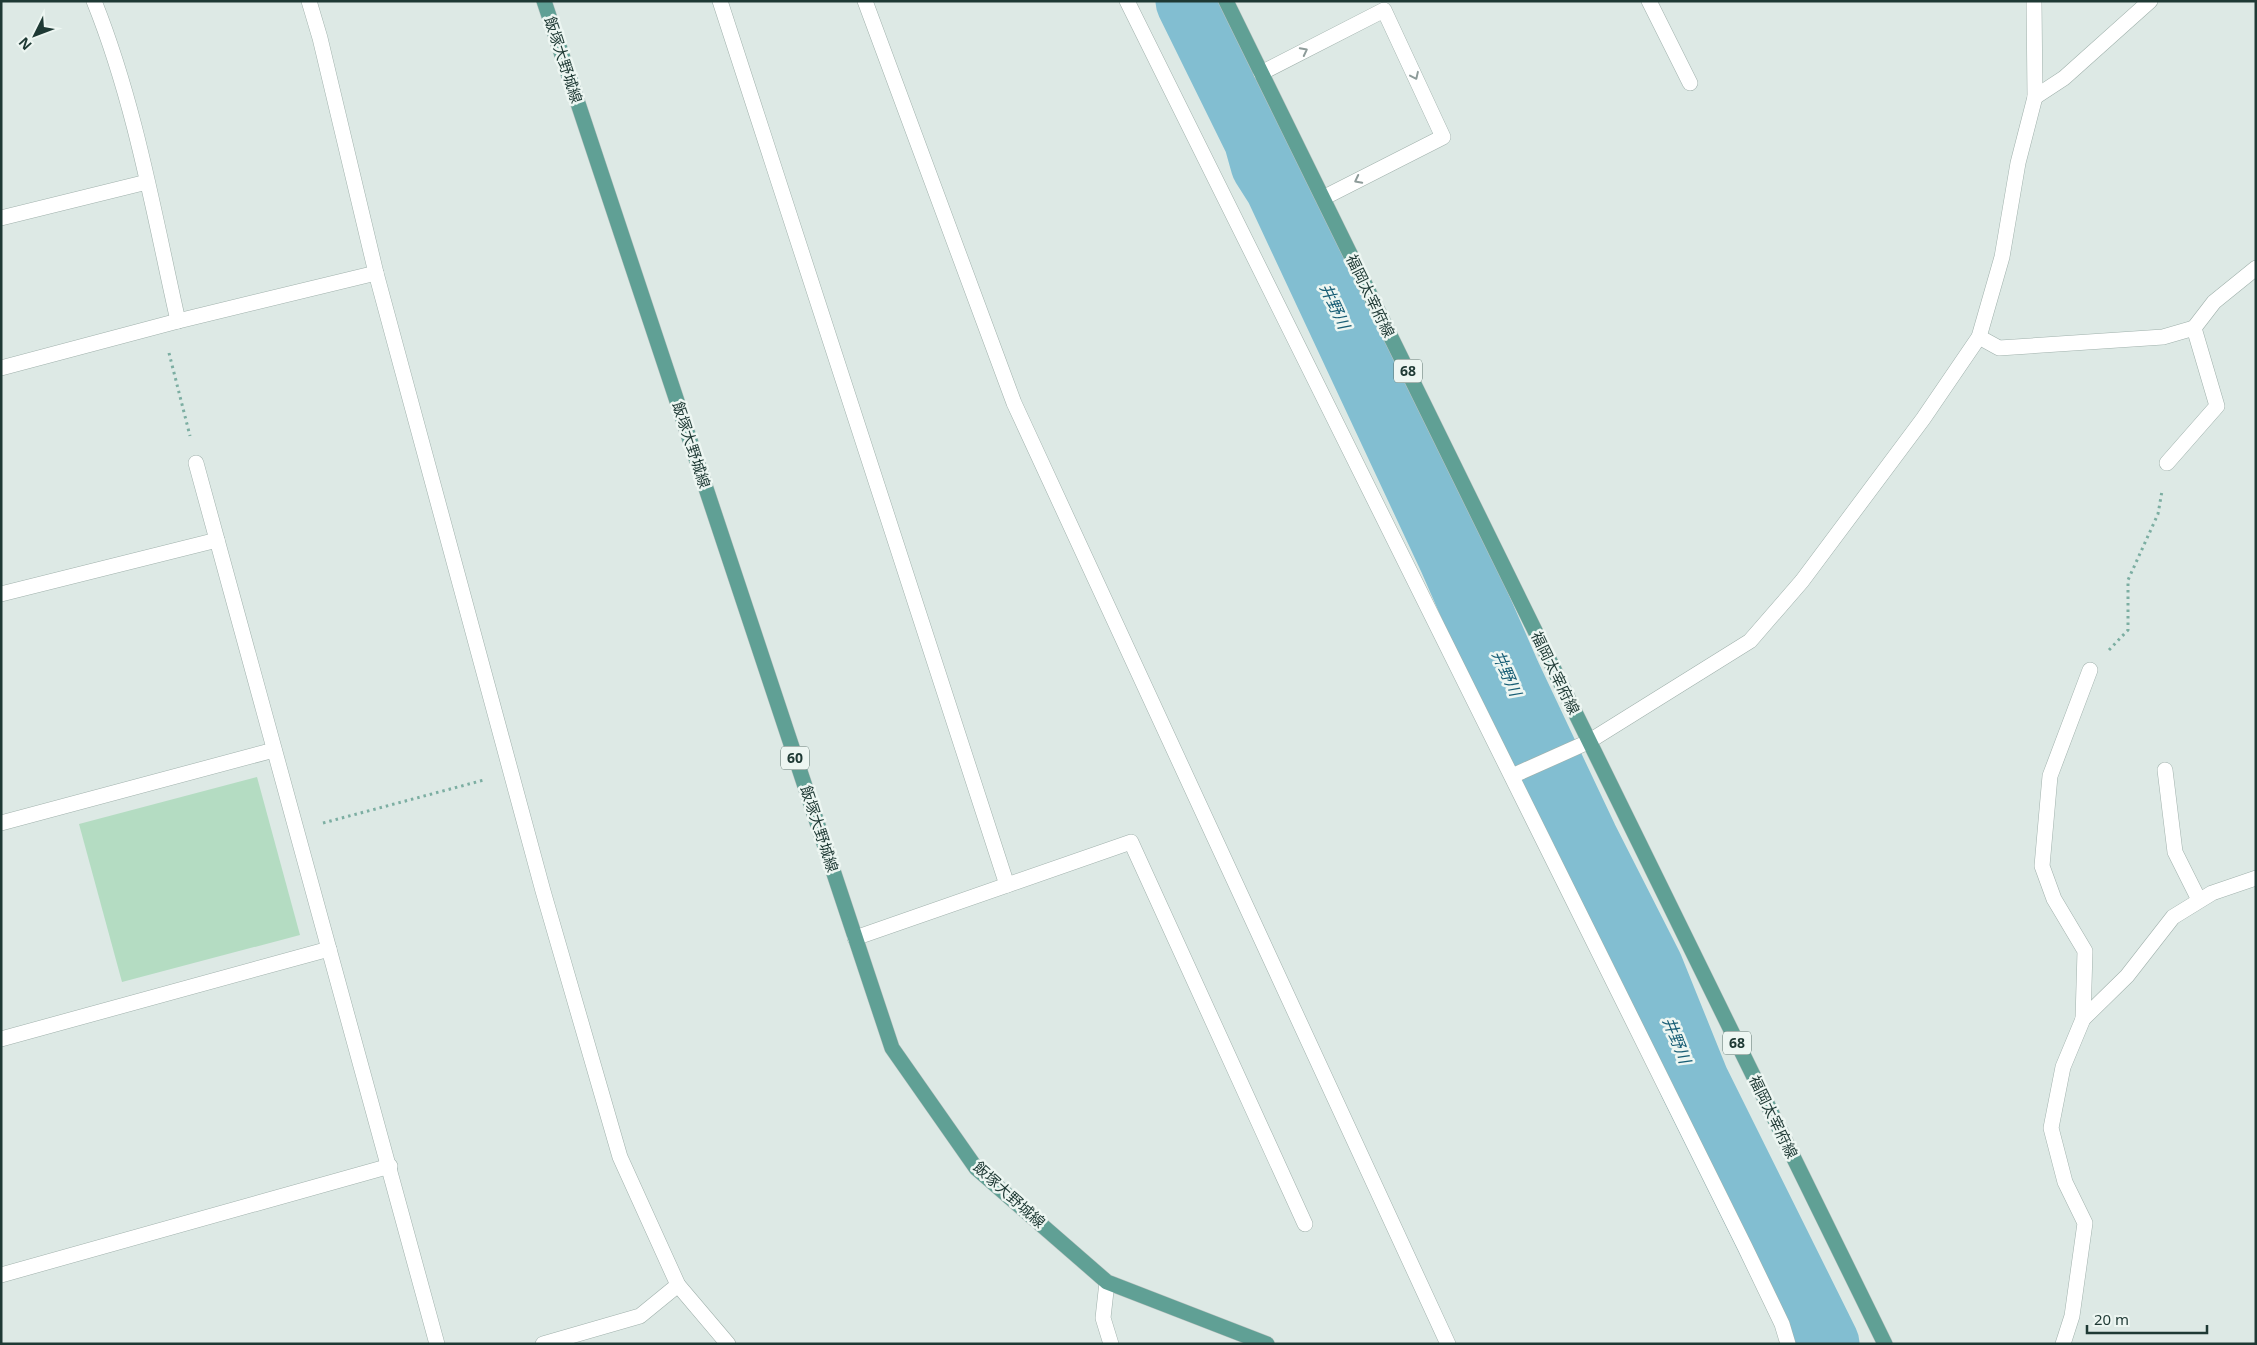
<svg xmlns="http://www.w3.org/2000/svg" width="2257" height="1345" font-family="'Noto Sans','Noto Sans JP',sans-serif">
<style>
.green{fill:#b4dcc2}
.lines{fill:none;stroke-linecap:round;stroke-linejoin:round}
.river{stroke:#82bed1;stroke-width:71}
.lane-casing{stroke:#a0b1ac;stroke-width:16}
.street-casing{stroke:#a0b1ac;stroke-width:16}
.primary-casing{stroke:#bcc4c2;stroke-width:16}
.path{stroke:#7caea2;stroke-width:3;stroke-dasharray:2.5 4;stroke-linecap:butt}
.lane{stroke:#fff;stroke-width:15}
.street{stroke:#fff;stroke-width:15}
.primary{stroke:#60a095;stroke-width:15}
.oneway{stroke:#8e9c9a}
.labels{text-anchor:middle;stroke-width:5;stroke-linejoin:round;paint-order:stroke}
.shield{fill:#edf6f2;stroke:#5c726d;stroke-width:1}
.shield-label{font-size:14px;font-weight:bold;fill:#1e3934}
.street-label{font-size:15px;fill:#1e3934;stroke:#edf6f2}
.water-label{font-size:16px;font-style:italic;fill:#185e75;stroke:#edf6f2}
</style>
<rect width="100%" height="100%" fill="#dde9e5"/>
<!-- green -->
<polygon class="green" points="257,777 300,935 122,982 79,824"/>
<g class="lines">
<!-- river -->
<polyline class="river" points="1191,1 1259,139 1266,164 1280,186 1454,558 1506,677 1583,840 1648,968 1694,1082 1824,1344"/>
<!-- lane casing -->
<g class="lane-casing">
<g id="lane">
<polyline points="1127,1 1745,1247 1782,1324 1788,1344"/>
<polyline points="1512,776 1588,742"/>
</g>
</g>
<!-- street casing -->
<g class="street-casing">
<g id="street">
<path d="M 94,1 C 135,103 154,214 178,321"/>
<polyline points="309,1 320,38 376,273 543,891 620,1157 678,1285 728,1344"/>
<polyline points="720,1 1007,885"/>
<polyline points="865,1 1014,403 1448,1344"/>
<polyline points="1649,1 1690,83"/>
<polyline points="1261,73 1384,10 1443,137 1323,198"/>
<polyline points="2035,97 2064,78 2150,1"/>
<polyline points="1,218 147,182"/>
<polyline points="1979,337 1999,348 2163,337 2194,328"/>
<polyline points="1,368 178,321 376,273"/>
<polyline points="196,463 437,1344"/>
<polyline points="2167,463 2217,406 2194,328 2214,302 2256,268"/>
<polyline points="1,594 217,540"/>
<polyline points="1588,742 1750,641 1802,581 1923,419 1979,337 2002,257 2018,163 2035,97 2034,1"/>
<polyline points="2165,770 2175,852 2199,900"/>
<polyline points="1,823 274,750"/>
<polyline points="855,938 1131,842 1305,1224"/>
<polyline points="2083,1019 2085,951 2054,899 2042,866 2050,776 2090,670"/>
<polyline points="1,1039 329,949"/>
<polyline points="1,1275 390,1166"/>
<polyline points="1107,1282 1103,1318 1111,1344"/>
<polyline points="543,1344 640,1316 678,1285"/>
<polyline points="2063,1344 2072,1316 2085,1223 2065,1182 2051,1128 2063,1067 2083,1019 2127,976 2173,917 2212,893 2256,878"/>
</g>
</g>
<!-- primary casing -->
<g class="primary-casing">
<g id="primary">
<polyline points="544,1 892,1048 976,1168 1107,1282 1267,1344"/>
<polyline points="1226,1 1885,1344"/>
</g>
</g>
<!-- path -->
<g class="path">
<polyline points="169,353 190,436"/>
<polyline points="2109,650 2128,630 2128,580 2158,514 2162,491"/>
<polyline points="323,823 484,780"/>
</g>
<!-- lane -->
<use href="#lane" class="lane"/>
<!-- street -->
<use href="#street" class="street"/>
<!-- primary -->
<use href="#primary" class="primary"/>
</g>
<!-- one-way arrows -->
<defs><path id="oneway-chevron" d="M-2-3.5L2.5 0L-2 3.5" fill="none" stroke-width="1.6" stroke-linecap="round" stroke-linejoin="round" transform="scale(1.25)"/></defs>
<g class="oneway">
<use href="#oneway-chevron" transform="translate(1304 51) rotate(-27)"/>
<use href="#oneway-chevron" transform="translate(1415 76) rotate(65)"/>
<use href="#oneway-chevron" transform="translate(1358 180) rotate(153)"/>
</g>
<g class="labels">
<!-- shield labels -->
<g class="shield">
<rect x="1394" y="359.5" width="28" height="23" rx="4"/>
<rect x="781" y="746.5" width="28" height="23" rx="4"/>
<rect x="1723" y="1031.5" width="28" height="23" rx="4"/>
</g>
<g class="shield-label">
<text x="1408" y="376">68</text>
<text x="795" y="763">60</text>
<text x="1737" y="1048">68</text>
</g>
<!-- street labels -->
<g class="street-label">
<text transform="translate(563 60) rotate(72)" y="5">飯塚大野城線</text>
<text transform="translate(1370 296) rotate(64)" y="5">福岡太宰府線</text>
<text transform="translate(691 445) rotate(72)" y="5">飯塚大野城線</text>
<text transform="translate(1555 673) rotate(64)" y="5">福岡太宰府線</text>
<text transform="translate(819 829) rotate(72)" y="5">飯塚大野城線</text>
<text transform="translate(1773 1117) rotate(64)" y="5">福岡太宰府線</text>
<text transform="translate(1009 1195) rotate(42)" y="5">飯塚大野城線</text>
</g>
<!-- water labels -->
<g class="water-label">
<text transform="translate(1335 306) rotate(65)" y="6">井野川</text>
<text transform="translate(1507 673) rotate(66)" y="6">井野川</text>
<text transform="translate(1677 1040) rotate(68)" y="6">井野川</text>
</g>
</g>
<!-- border -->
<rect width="2257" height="1345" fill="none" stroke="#1e3934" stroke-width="5"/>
<!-- north arrow -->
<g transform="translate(35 35) rotate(228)" stroke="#edf6f2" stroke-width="4" paint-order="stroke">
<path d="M0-4L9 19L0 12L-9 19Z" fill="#1e3934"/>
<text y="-8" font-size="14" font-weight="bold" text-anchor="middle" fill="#1e3934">N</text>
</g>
<!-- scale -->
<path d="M2087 1325v8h120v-8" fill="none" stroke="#1e3934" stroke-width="2.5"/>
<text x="2094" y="1325" font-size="15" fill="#1e3934" stroke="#edf6f2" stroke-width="4" paint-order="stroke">20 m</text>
</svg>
